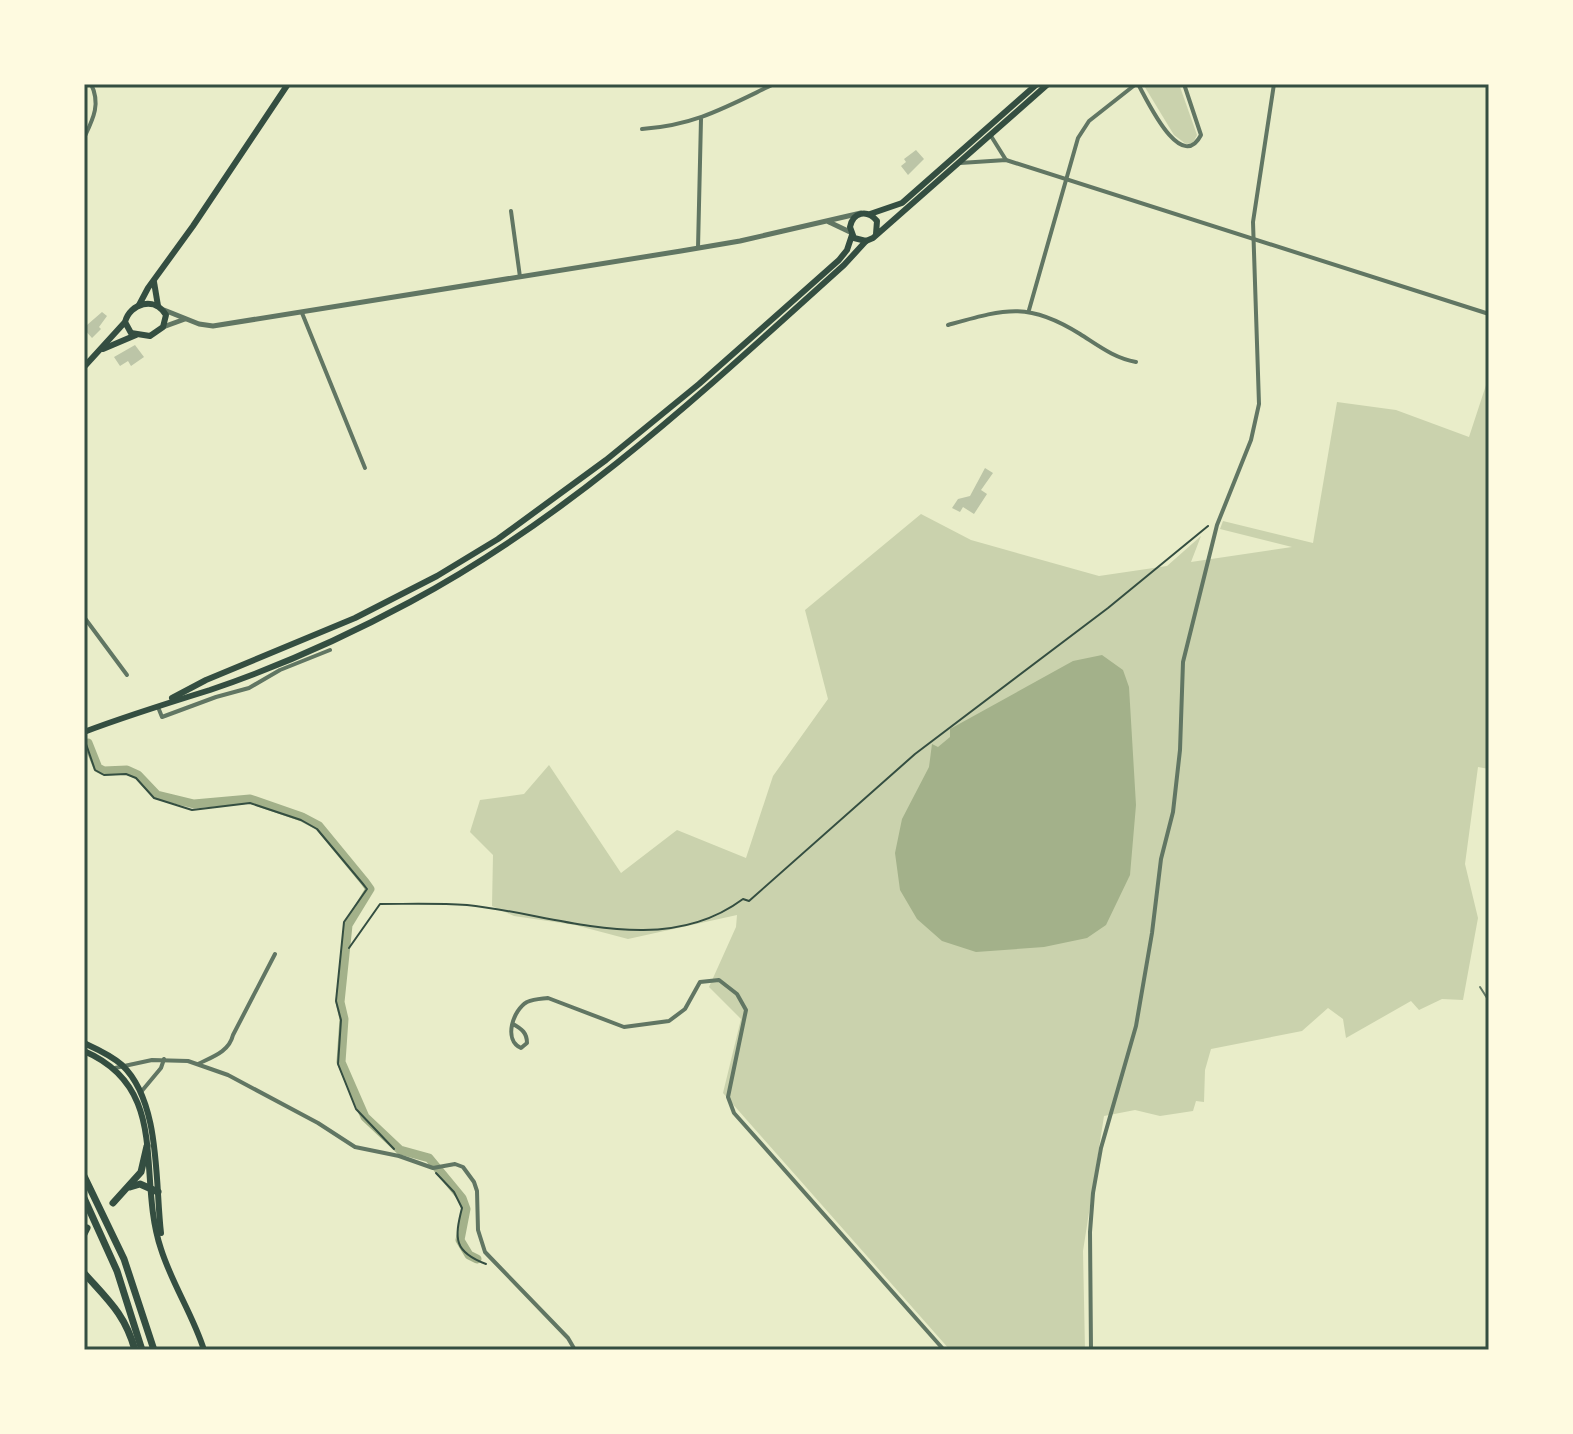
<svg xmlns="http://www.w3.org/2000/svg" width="1573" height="1434" font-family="'Fira Sans Condensed',sans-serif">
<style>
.green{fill:#cad2ad}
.water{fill:#a3b18a}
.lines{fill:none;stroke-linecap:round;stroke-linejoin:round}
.canal{stroke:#a3b18a;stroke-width:9}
.building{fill:#bcc5a7}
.path{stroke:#344e41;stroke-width:2}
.service{stroke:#617663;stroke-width:2}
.minor{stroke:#617663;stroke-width:4}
.tertiary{stroke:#617663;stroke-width:5}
.secondary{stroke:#344e41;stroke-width:6}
.primary{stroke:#344e41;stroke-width:6}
.trunk{stroke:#344e41;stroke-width:7}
.neatline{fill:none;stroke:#344e41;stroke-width:3}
</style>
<rect width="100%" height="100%" fill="#e9edc9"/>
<!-- green -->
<g class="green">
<polygon points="1143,84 1179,84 1197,135 1193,143 1186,144 1174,135"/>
<polygon points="1489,376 1489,769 1478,767 1465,864 1478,918 1463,1000 1442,999 1419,1010 1411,1001 1346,1038 1343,1019 1328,1008 1302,1031 1211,1049 1205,1070 1204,1102 1196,1101 1193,1111 1160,1116 1135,1110 1104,1116 1083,1251 1085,1350 950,1350 723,1093 741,1019 709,987 736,927 737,915 628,939 575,925 514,916 492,906 493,855 470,832 480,800 524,794 549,765 621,873 677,830 746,858 773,776 828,699 805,610 921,514 971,540 1099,576 1167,566 1201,536 1191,562 1292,547 1220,529 1223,521 1313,543 1337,402 1396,410 1469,437"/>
</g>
<!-- water -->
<polygon class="water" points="1102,655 1123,670 1129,687 1136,805 1130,875 1106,925 1087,938 1044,947 976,952 942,941 917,919 900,890 895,853 902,819 929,767 932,744 938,747 950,737 950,729 1073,661"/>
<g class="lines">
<!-- canal -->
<polyline class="canal" points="88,743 98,768 104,771 127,770 138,775 157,795 194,804 250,799 302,817 319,826 365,882 370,889 348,925 340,1002 344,1019 341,1062 365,1117 400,1150 429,1158 462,1198 466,1209 460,1240 469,1255 477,1259"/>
</g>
<!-- building -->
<g class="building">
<polygon points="916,150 924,159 908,175 901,166 906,162 904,159"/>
<polygon points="102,312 107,316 99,327 101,329 92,338 84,329 84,321 87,325"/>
<polygon points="135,345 144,357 131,366 128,361 120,366 114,357"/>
<polygon points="985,468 993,473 981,490 987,494 974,514 963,507 960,512 952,508 958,499 970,496"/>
</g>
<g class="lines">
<!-- path -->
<g class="path">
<polyline points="86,744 95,770 104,775 126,774 136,778 154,798 192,810 250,803 301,820 317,829 363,884 367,889 344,922 336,1001 341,1020 338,1064 356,1109 394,1149"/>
<path d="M 349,948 L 380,904 C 409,904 438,903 467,905 C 557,914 661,960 743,899 L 749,901 L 915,754 L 1108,608 L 1208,526"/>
<path d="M 436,1173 L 454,1192 L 462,1208 C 454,1239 454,1252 486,1264"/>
</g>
<!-- service -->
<polyline class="service" points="1480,987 1489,1001"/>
<!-- minor -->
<g class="minor">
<path d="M 1138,84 C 1147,100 1181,174 1201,135 L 1184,84"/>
<path d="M 642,129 C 696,125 726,107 774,84"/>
<polyline points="991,136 1006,160"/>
<path d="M 84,138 C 93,119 101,104 91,84"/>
<polyline points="960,163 1006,160 1489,314"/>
<polyline points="511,211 520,277"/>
<polyline points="698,248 701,119"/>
<polyline points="1029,310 1078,138 1089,121 1136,84"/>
<polyline points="302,313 365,468"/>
<path d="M 948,325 C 1005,309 1028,301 1080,334 C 1099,346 1114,358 1136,362"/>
<polyline points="84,617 127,675"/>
<polyline points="158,707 162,717 216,697 249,688 280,670 330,650"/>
<path d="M 513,1024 C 522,1029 527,1033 527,1043 L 521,1048 C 503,1040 513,1010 527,1002 C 534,999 540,999 548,998 L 624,1027 L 669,1021 L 685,1009 L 700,982 L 719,980 L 737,994 L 746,1010 L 728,1097 L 734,1113 L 944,1350"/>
<path d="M 198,1064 C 212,1057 229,1052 233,1035 L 275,954"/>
<polyline points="115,1068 152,1060 188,1061 228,1075 318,1123 355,1147 399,1156 433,1168 455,1164 463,1167 474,1182 477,1191 478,1230 485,1252 568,1338 575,1350"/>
<polyline points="141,1092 161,1068 164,1059"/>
<polyline points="1091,1350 1090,1232 1093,1193 1101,1148 1136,1026 1152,933 1161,859 1173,812 1180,750 1183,662 1217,525 1251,440 1259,404 1253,222 1274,84"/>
</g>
<!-- tertiary -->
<g class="tertiary">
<polyline points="829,222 850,232"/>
<polyline points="164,310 199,324 213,326 681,251 740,241 861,213"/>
<polyline points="163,327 185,319"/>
</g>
<!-- secondary -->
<g class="secondary">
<polyline points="154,282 158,306"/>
<polyline points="139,305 148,288 193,226 288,84"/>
<polyline points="103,349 136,335"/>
<path d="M 84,367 L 125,322 C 130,303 155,296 166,315 L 163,327 L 150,336 L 131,333 L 125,322"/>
<path d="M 84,1043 C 97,1049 111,1055 122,1065 C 161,1102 155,1183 161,1233"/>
<path d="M 84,1051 C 172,1089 136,1175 161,1249 C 172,1284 193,1315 204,1350"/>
</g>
<!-- primary -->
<g class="primary">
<polyline points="870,214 902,203 1037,84"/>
<path d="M 876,234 L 877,221 C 867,209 853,212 850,227 L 854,238 L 866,241 L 873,238 L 1048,84"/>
<polyline points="172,698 206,680 355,618 437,576 498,539 606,460 699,384 839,260 847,250 852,235"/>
<path d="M 84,732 C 126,716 168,703 210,690 C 278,667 347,636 410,602 C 573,515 707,388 844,265 L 866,241"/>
</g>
<!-- trunk -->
<g class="trunk">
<polyline points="84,1176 124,1259 154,1350"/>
<polyline points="130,1187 140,1184 158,1192"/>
<polyline points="84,1198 117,1271 142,1350"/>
<polyline points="113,1203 141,1172 147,1146"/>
<polyline points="84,1234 87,1228"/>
<path d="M 84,1273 C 108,1300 125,1314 135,1350"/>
</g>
</g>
<!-- border -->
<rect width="1573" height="1434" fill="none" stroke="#fefae0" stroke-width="172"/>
<rect x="86" y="86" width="1401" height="1262" class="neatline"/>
</svg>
